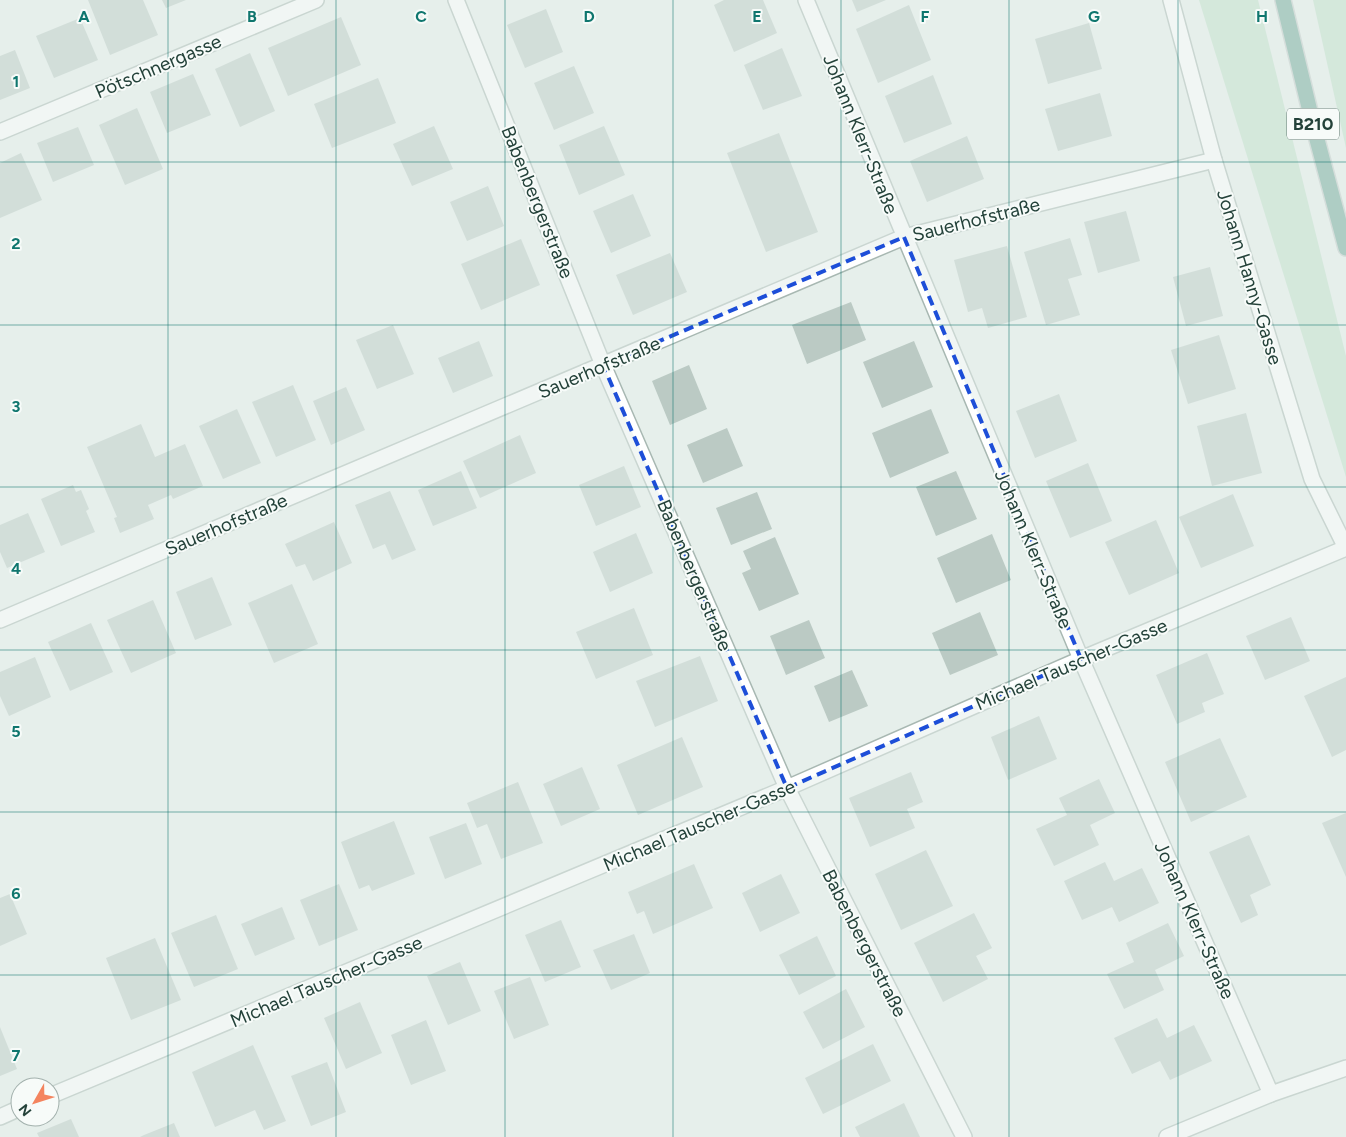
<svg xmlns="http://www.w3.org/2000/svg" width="1346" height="1137" font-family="Figtree,sans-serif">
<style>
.green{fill:#bfe0c8}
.building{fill:#bbcac4}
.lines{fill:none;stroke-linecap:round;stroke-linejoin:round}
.street-casing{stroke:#a8b8b2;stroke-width:18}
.primary-casing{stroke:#c2cac8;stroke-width:18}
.street{stroke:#fff;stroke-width:15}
.primary{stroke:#6aa596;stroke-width:15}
.marked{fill:none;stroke:#1d4ed8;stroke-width:4;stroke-dasharray:10 6;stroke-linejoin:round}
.grid{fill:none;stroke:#0f766e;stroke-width:1;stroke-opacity:0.55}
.labels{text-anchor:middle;stroke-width:4;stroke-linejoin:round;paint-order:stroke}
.shield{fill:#f7fbf9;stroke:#637a73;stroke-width:1}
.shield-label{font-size:18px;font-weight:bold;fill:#24423a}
.street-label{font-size:19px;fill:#24423a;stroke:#f7fbf9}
.grid-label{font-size:16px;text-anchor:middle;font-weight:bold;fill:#0f766e;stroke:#f7fbf9;stroke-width:4;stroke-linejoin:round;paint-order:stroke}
</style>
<rect width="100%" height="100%" fill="#e6efeb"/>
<!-- green -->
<g class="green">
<polygon points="1199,0 1258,0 1346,356 1346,477"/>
<polygon points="1313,0 1346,0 1346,148"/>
</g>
<!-- building -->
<g class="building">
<polygon points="88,0 143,0 158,35 110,55"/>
<polygon points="162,0 186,0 166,8"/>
<polygon points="724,0 763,0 777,33 734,52 714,5"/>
<polygon points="852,0 886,0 857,12"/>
<polygon points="909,5 931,60 878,83 856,29"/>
<polygon points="546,9 563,52 525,68 507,25"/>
<polygon points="341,17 361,65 288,96 268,48"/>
<polygon points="80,18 98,60 54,78 36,36"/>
<polygon points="1089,23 1102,69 1048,84 1035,39"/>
<polygon points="782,48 802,96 763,110 744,65"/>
<polygon points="15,50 30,88 0,100 0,56"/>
<polygon points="250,53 275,111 240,127 215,69"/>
<polygon points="574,66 594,113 554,130 534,83"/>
<polygon points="193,74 211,115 167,133 150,92"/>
<polygon points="933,75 952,124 904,143 885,96"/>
<polygon points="378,78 396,123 332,148 314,104"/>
<polygon points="1100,93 1112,136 1058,151 1045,109"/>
<polygon points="137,108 163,169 125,185 99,125"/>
<polygon points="434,126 453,169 412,186 393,144"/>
<polygon points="604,126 625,175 579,195 559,145"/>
<polygon points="78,127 94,165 53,182 37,143"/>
<polygon points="779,133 818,232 766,252 727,153"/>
<polygon points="967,136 984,179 927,202 910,161"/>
<polygon points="21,153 42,200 0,218 0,163"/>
<polygon points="488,186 504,226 467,241 450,202"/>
<polygon points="633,194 651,236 611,253 593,211"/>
<polygon points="1126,211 1140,261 1098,273 1084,222"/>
<polygon points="1070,238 1082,275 1068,279 1080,315 1046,325 1024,252"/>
<polygon points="521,239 540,285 481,310 461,264"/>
<polygon points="1007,246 1027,317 988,328 982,308 968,312 954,260"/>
<polygon points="670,253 687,292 633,315 616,275"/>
<polygon points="1210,267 1223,316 1186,326 1173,277"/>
<polygon points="851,302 866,340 807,364 792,325"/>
<polygon points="393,325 414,374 377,389 356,340"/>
<polygon points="1219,335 1236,389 1188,404 1171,350"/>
<polygon points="479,341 493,376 453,393 438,358"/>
<polygon points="914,341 933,387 882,408 863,362"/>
<polygon points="689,365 707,409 670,425 652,381"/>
<polygon points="293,385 316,440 276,457 252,402"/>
<polygon points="346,387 365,430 331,445 313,401"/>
<polygon points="1059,394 1077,441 1035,458 1016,411"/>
<polygon points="237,409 261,463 223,479 199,426"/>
<polygon points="931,409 949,453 890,478 872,433"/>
<polygon points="1246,413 1262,473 1212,486 1197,426"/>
<polygon points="141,424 155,457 185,444 203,486 173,499 171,495 148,505 154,519 120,533 114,518 117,517 87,447"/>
<polygon points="727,428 743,466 703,483 687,445"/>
<polygon points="520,435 536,473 480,498 463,461"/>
<polygon points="1088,463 1112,521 1070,538 1046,481"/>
<polygon points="624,466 641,507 596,526 579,485"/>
<polygon points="461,471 477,508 433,526 418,490"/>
<polygon points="956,471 977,519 936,536 916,487"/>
<polygon points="73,485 76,492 81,490 89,509 86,511 95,532 61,546 41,499"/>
<polygon points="390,491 416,550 392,560 385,544 373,549 355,505"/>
<polygon points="757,492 772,529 731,545 716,508"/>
<polygon points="1233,494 1254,546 1201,568 1179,517"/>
<polygon points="28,513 45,552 7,568 0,552 0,525"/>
<polygon points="1156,520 1179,573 1129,595 1105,542"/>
<polygon points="334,522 352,563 313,581 305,564 296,567 285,544"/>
<polygon points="636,533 653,573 610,592 593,552"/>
<polygon points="992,534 1011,580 956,603 937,558"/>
<polygon points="775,537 799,594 759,611 742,573 751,569 743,551"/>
<polygon points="212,577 232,625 195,640 176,592"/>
<polygon points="292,584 318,644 274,663 248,603"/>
<polygon points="153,600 176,653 131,673 107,620"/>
<polygon points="634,608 653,655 596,679 576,632"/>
<polygon points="980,612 998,655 950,675 932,633"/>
<polygon points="1291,617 1310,661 1265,680 1246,636"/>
<polygon points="809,620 825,658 786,675 770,636"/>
<polygon points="91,623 113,672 70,691 48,642"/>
<polygon points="1207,653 1224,694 1202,703 1205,712 1177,724 1156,675"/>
<polygon points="700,656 718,701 655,727 636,681"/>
<polygon points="35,657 51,697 9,716 0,696 0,672"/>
<polygon points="852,670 868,706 829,722 814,686"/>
<polygon points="1346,677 1346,750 1332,757 1304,696"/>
<polygon points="1039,716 1057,759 1008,780 991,737"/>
<polygon points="682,737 703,787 638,815 617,765"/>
<polygon points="1220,738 1247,797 1191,822 1165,762"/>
<polygon points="582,767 600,809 561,826 543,784"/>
<polygon points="911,772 923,802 907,809 915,828 870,847 849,798"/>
<polygon points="1099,779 1115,813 1090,825 1099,845 1054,866 1036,829 1067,815 1059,798"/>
<polygon points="518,782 543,843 501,859 487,824 477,828 467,803"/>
<polygon points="1346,813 1346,877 1322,823"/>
<polygon points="394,821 415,874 372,891 369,885 359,889 341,842"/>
<polygon points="466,823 482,864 445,879 429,837"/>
<polygon points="1249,835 1271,885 1250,895 1258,915 1241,923 1209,852"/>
<polygon points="926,850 953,906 901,930 875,874"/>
<polygon points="1105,862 1114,881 1142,868 1159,903 1119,922 1112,907 1082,920 1064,881"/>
<polygon points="694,864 713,908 653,934 644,911 637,914 628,892"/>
<polygon points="781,874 800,913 760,932 742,893"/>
<polygon points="339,884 358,930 319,946 300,900"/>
<polygon points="10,894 27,934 0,946 0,898"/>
<polygon points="282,907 295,939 255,956 241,924"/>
<polygon points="974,913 992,948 976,956 988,979 943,1002 914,943"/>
<polygon points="216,915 238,969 194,987 171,933"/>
<polygon points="561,920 581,967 545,982 525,935"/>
<polygon points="1168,923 1184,956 1155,970 1164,990 1124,1009 1107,974 1134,962 1126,943"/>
<polygon points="634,934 650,973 611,990 593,950"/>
<polygon points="817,936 836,976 799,995 779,955"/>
<polygon points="155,938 181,1000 131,1020 106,958"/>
<polygon points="460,962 481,1011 448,1025 427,976"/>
<polygon points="530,977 549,1025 514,1039 494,991"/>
<polygon points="846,989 865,1027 823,1049 803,1012"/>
<polygon points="360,1002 382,1053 346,1069 324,1018"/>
<polygon points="1157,1018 1167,1038 1194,1025 1212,1061 1170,1080 1160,1061 1132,1074 1114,1038"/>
<polygon points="426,1020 446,1071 411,1085 391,1035"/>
<polygon points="0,1027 17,1069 0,1076"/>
<polygon points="873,1044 891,1081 823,1114 805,1078"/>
<polygon points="253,1045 286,1121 264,1130 255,1110 215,1127 192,1072"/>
<polygon points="327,1062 346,1112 311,1126 291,1076"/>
<polygon points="904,1103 920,1137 860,1137 855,1127"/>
<polygon points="71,1119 79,1137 39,1137 37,1133"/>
<polygon points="174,1123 180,1137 140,1137 144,1135"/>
</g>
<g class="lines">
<!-- street casing -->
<g class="street-casing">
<g id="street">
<polyline points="456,0 603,365 787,788 964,1137"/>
<polyline points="806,0 1081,659 1271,1094"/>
<polyline points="1171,0 1214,160 1312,479 1346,548"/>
<polyline points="0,132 316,0"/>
<polyline points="0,620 904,237 1214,160"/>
<polyline points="50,1096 787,788 1081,659 1346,548"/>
<polyline points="0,1117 20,1108"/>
<polyline points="1167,1137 1271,1094 1346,1068"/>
</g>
</g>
<!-- primary casing -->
<g class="primary-casing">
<polyline id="primary" points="1283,0 1315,132 1346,248"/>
</g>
<!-- street -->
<use href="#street" class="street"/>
<!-- primary -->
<use href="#primary" class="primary"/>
</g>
<!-- marked area -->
<path d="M0 0H1346V1137H0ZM 904,237 L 1081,659 L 787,788 L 603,365 Z" fill="#e6efeb" fill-opacity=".55" fill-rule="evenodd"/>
<path class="marked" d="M 904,237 L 1081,659 L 787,788 L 603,365 Z"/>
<!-- grid -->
<path class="grid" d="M 168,0 L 168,1137M 336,0 L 336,1137M 505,0 L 505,1137M 673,0 L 673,1137M 841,0 L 841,1137M 1009,0 L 1009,1137M 1178,0 L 1178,1137M 0,162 L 1346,162M 0,325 L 1346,325M 0,487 L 1346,487M 0,650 L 1346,650M 0,812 L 1346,812M 0,975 L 1346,975"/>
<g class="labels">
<!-- shield labels -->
<rect class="shield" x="1287" y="108.5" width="52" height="31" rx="4"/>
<g class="shield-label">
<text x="1313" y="130">B210</text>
</g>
<!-- street labels -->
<g class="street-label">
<text transform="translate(158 66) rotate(-23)" y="7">Pötschnergasse</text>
<text transform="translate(861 134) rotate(68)" y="7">Johann Klerr-Straße</text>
<text transform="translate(538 202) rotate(68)" y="7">Babenbergerstraße</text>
<text transform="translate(976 219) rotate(-14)" y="7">Sauerhofstraße</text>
<text transform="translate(1250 277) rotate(73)" y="7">Johann Hanny-Gasse</text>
<text transform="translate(599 367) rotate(-23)" y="7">Sauerhofstraße</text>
<text transform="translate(226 524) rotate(-23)" y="7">Sauerhofstraße</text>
<text transform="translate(1034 549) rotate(67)" y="7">Johann Klerr-Straße</text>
<text transform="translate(695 575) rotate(67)" y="7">Babenbergerstraße</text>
<text transform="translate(1071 664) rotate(-23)" y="7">Michael Tauscher-Gasse</text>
<text transform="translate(699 825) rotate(-23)" y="7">Michael Tauscher-Gasse</text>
<text transform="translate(1195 920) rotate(66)" y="7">Johann Klerr-Straße</text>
<text transform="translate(865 943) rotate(63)" y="7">Babenbergerstraße</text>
<text transform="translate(326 981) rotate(-23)" y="7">Michael Tauscher-Gasse</text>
</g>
</g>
<g class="grid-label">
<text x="84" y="22">A</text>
<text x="252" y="22">B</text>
<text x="421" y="22">C</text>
<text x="589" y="22">D</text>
<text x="757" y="22">E</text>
<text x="925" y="22">F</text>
<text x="1094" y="22">G</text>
<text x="1262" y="22">H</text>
<text x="16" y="87">1</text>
<text x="16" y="249">2</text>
<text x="16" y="412">3</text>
<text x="16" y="574">4</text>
<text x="16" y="737">5</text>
<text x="16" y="899">6</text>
<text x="16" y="1061">7</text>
</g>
<!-- north arrow -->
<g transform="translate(35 1102) rotate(231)"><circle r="24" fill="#f7fbf9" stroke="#a3b1ad"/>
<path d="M0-4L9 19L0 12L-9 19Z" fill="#f4845f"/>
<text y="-8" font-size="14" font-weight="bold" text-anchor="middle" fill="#24423a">N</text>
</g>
</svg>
